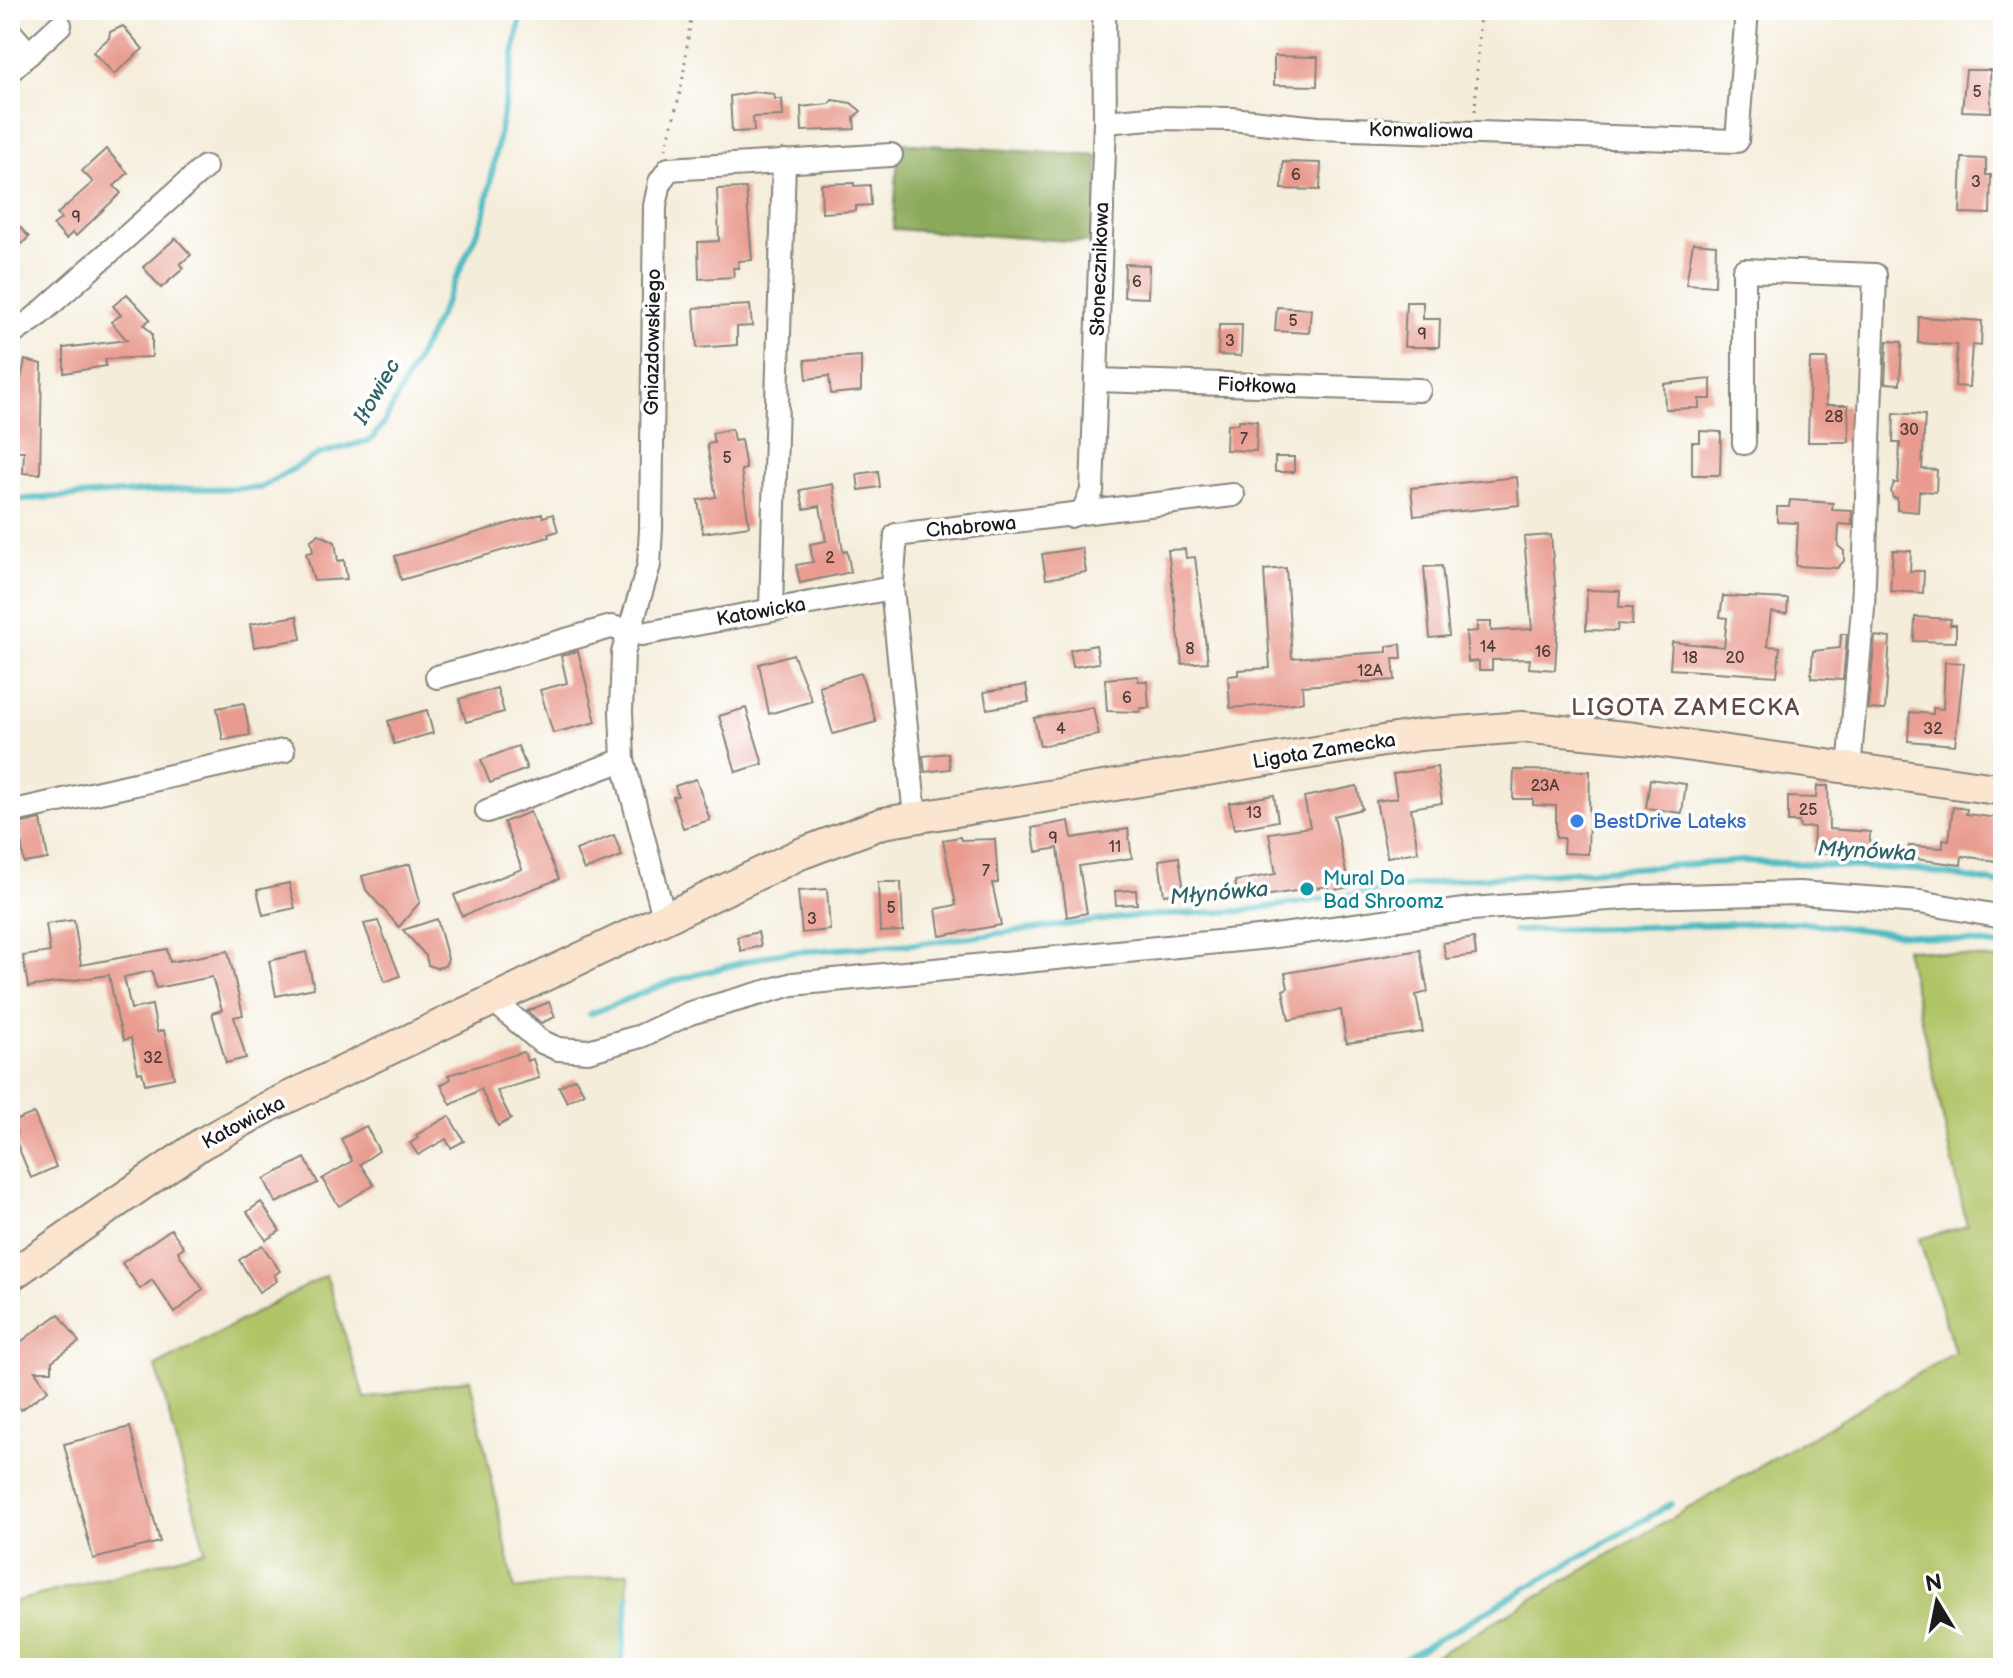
<svg xmlns="http://www.w3.org/2000/svg" width="2013" height="1678" font-family="'Balsamiq Sans',sans-serif">
<style>
.green{fill:#b0c468;stroke:#667042;stroke-width:2}
.forest{fill:#8caa5c;stroke:#54633c;stroke-width:2}
.lines{fill:none;stroke-linecap:round;stroke-linejoin:round}
.stream{stroke:#4bbac1;stroke-width:6}
.building{fill:#e99b8f}
.minor-casing{stroke:#88847b;stroke-width:26}
.secondary-casing{stroke:#88847b;stroke-width:34}
.path{stroke:#88847b;stroke-width:3;stroke-dasharray:2 6;stroke-linecap:butt}
.minor{stroke:#fff;stroke-width:22}
.secondary{stroke:#fce5cf;stroke-width:30}
.shop-dot{fill:#3f7fe0;stroke:#fff;stroke-width:3}
.culture-dot{fill:#0f9aa8;stroke:#fff;stroke-width:3}
.labels{text-anchor:middle;stroke-width:7;stroke-linejoin:round;paint-order:stroke}
.number-label{font-size:16px;fill:#4f3c39}
.street-label{font-size:20px;fill:#1c1c1c;stroke:#fff}
.shop-label{font-size:20px;fill:#366cbe;stroke:#fff;text-anchor:start}
.culture-label{font-size:20px;fill:#0d838f;stroke:#fff;text-anchor:start}
.water-label{font-size:22px;font-style:italic;fill:#316366;stroke:#fff}
.quarter-label{font-size:24px;letter-spacing:2px;fill:#644844;stroke:#fff}
</style>
<rect width="100%" height="100%" fill="#fff"/>
<filter id="ink" filterUnits="userSpaceOnUse"><feTurbulence type="fractalNoise" baseFrequency=".0125" numOctaves="2"/><feDisplacementMap in="SourceGraphic" scale="16" xChannelSelector="R" yChannelSelector="G"/><feConvolveMatrix kernelMatrix="1 2 1 2 8 2 1 2 1" color-interpolation-filters="sRGB"/></filter>
<filter id="wash" filterUnits="userSpaceOnUse"><feTurbulence type="fractalNoise" baseFrequency=".006" numOctaves="4" result="noise"/><feDisplacementMap in="SourceGraphic" scale="32" xChannelSelector="R" yChannelSelector="G"/><feGaussianBlur stdDeviation="1.8" result="paint"/><feColorMatrix in="noise" values="0 0 0 0 0 0 0 0 0 0 0 0 0 0 0 0 0 1.4 0 .05"/><feComposite in="paint" operator="in"/></filter>
<g filter="url(#wash)">
<rect width="100%" height="100%" fill="#f4edda"/>
<!-- green -->
<g class="green">
<polygon points="1905,948 2003,961 2003,1668 1415,1668 1955,1352 1919,1239 1967,1226"/>
<polygon points="326,1275 365,1399 470,1379 515,1589 629,1572 621,1668 10,1668 10,1603 205,1550 156,1366"/>
</g>
<!-- forest -->
<polygon class="forest" points="899,143 1098,156 1097,243 893,229"/>
<g class="lines">
<!-- stream -->
<g class="stream">
<polyline points="10,500 187,489 260,488 319,454 371,440 384,423 439,316 484,217 522,10"/>
<polyline points="1514,931 1797,922 2003,946"/>
<polyline points="590,1014 673,981 778,953 915,944 1127,917 1241,911 1461,879 1743,861 1919,870 2003,884"/>
<polyline points="621,1668 628,1596"/>
<polyline points="1389,1668 1671,1504"/>
</g>
</g>
<g id="blocks">
<!-- building -->
<g class="building">
<polygon points="123,26 143,49 114,74 93,52 109,38 110,32"/>
<polygon points="1274,56 1318,57 1317,86 1274,85"/>
<polygon points="1966,70 1990,70 1991,112 1962,111"/>
<polygon points="755,92 774,94 775,99 782,99 783,116 753,117 754,131 732,132 730,96"/>
<polygon points="832,100 851,103 861,111 854,117 855,129 802,131 801,107 829,104"/>
<polygon points="106,149 128,173 114,186 121,193 76,236 73,232 66,239 53,225 61,219 57,214 93,182 82,171"/>
<polygon points="1962,158 1986,159 1986,175 1991,175 1990,214 1960,213"/>
<polygon points="1283,162 1321,163 1320,190 1282,189"/>
<polygon points="854,183 854,186 870,185 871,205 856,206 856,211 822,213 821,184"/>
<polygon points="746,188 752,260 738,261 739,268 733,268 734,277 699,279 698,242 719,241 717,189"/>
<polygon points="18,225 29,237 10,255 10,232"/>
<polygon points="176,238 191,255 180,264 184,268 161,288 143,267"/>
<polygon points="1693,243 1716,245 1715,286 1686,284"/>
<polygon points="1125,264 1149,265 1148,298 1124,297"/>
<polygon points="127,294 150,319 144,325 152,334 152,357 105,359 106,366 64,373 64,348 127,340 111,322 121,315 113,306"/>
<polygon points="1406,302 1423,302 1423,319 1440,319 1439,347 1404,347"/>
<polygon points="750,305 752,326 737,327 737,345 697,348 694,308"/>
<polygon points="1277,307 1311,309 1309,333 1275,331"/>
<polygon points="1919,317 1982,321 1981,346 1972,345 1969,387 1955,386 1957,345 1918,343"/>
<polygon points="1219,325 1242,325 1241,356 1218,355"/>
<polygon points="1887,341 1902,342 1900,384 1885,383"/>
<polygon points="861,356 861,391 831,394 829,376 807,379 805,360"/>
<polygon points="1810,359 1827,359 1826,405 1848,405 1849,442 1808,442"/>
<polygon points="25,360 42,364 40,474 23,473 24,451 10,451 10,384 20,384"/>
<polygon points="1711,379 1711,399 1699,399 1699,408 1665,409 1664,384"/>
<polygon points="1894,413 1925,415 1922,469 1937,470 1936,492 1919,491 1918,512 1897,510 1897,498 1893,498 1891,491 1894,483 1898,483 1900,443 1893,443"/>
<polygon points="1239,420 1257,421 1256,451 1226,450 1227,424 1239,424"/>
<polygon points="732,429 734,441 741,440 746,469 741,470 749,526 703,533 698,500 716,497 707,444 714,443 712,433"/>
<polygon points="1700,431 1721,432 1720,475 1692,475 1692,442 1700,442"/>
<rect x="1275" y="457" width="19" height="15"/>
<polygon points="878,471 880,487 859,490 857,474"/>
<polygon points="1517,477 1519,505 1414,516 1411,488"/>
<polygon points="833,484 843,552 847,551 851,572 800,583 796,565 813,562 810,544 826,541 820,506 804,509 800,490"/>
<polygon points="1790,500 1833,503 1832,510 1852,511 1852,525 1839,524 1838,546 1844,551 1844,561 1837,568 1796,566 1798,523 1777,522 1777,507 1789,507"/>
<polygon points="542,514 543,517 553,514 558,531 548,534 549,537 401,580 395,556"/>
<polygon points="319,534 335,542 338,561 344,560 347,579 314,581 306,553 313,552 311,540"/>
<polygon points="1551,535 1558,621 1555,670 1529,668 1530,659 1492,660 1492,670 1479,670 1479,661 1468,662 1466,632 1477,631 1477,622 1491,622 1491,631 1532,629 1524,537"/>
<polygon points="1082,548 1086,572 1046,579 1042,554"/>
<polygon points="1185,549 1186,558 1195,557 1208,662 1182,664 1168,550"/>
<polygon points="1893,550 1911,551 1910,571 1924,571 1923,593 1890,591"/>
<polygon points="1442,566 1449,636 1430,638 1424,567"/>
<polygon points="1286,568 1292,658 1387,652 1387,646 1401,644 1402,659 1393,659 1395,680 1302,686 1303,701 1296,703 1230,708 1228,676 1238,675 1238,670 1270,668 1264,570"/>
<polygon points="1587,590 1620,591 1619,607 1633,607 1632,625 1618,624 1617,631 1586,630"/>
<polygon points="1723,596 1788,599 1787,614 1771,612 1767,646 1780,647 1777,676 1670,669 1672,642 1724,647 1727,618 1720,617"/>
<polygon points="297,616 301,639 254,647 250,624"/>
<polygon points="1915,617 1951,619 1950,625 1956,625 1956,642 1914,641"/>
<polygon points="1841,634 1847,634 1843,680 1811,678 1813,651 1840,648"/>
<polygon points="1875,636 1890,638 1885,710 1868,709"/>
<polygon points="1096,645 1099,663 1073,667 1070,650"/>
<polygon points="578,651 596,722 553,733 540,690 567,683 561,656"/>
<polygon points="793,654 812,701 769,714 759,664"/>
<polygon points="1945,662 1964,663 1955,745 1908,741 1910,712 1933,714 1933,708 1943,709"/>
<polygon points="861,673 876,722 833,734 819,686"/>
<polygon points="1138,676 1138,681 1147,681 1149,708 1140,708 1140,712 1107,711 1105,679"/>
<polygon points="1026,685 1029,702 987,709 984,692"/>
<polygon points="497,688 504,712 466,722 459,699"/>
<polygon points="244,703 250,735 223,740 217,708"/>
<polygon points="1093,707 1099,735 1040,746 1034,718"/>
<polygon points="746,708 763,764 736,772 719,716"/>
<polygon points="427,710 433,733 394,744 388,721"/>
<polygon points="518,746 527,769 490,783 481,760"/>
<polygon points="948,753 950,769 925,772 923,756"/>
<polygon points="1437,767 1442,803 1411,808 1418,852 1387,857 1376,801 1397,798 1393,774"/>
<polygon points="1514,770 1590,771 1588,854 1563,853 1564,838 1556,838 1556,806 1533,805 1533,799 1513,799"/>
<polygon points="696,779 710,820 683,828 673,797 678,796 675,786"/>
<polygon points="1650,779 1686,784 1682,813 1646,808"/>
<polygon points="1357,786 1362,809 1334,816 1349,887 1329,891 1328,886 1238,900 1235,881 1276,874 1269,833 1310,827 1304,797"/>
<polygon points="1817,786 1828,786 1829,829 1870,832 1869,854 1813,853 1814,827 1800,828 1799,822 1788,822 1788,797 1816,798"/>
<polygon points="1274,795 1278,821 1234,829 1229,803"/>
<polygon points="1953,807 1967,809 1966,814 1998,818 1996,828 2003,829 2003,862 1962,856 1961,865 1908,858 1909,846 1943,848 1943,839 1949,840"/>
<polygon points="530,812 559,879 462,916 454,895 522,869 504,822"/>
<polygon points="41,819 48,859 24,863 19,824"/>
<polygon points="1069,821 1072,838 1128,829 1132,858 1079,866 1087,913 1067,917 1058,848 1036,852 1032,828"/>
<polygon points="614,835 622,856 584,870 576,850"/>
<polygon points="960,837 961,840 995,839 998,883 992,883 1001,925 940,936 936,909 956,905 943,840"/>
<polygon points="1179,857 1184,892 1164,895 1159,860"/>
<polygon points="410,864 420,902 399,927 366,890 362,876"/>
<polygon points="878,882 901,882 903,931 880,932"/>
<polygon points="289,883 295,908 263,915 257,890"/>
<polygon points="827,889 830,930 802,933 798,891"/>
<polygon points="1136,890 1137,904 1116,905 1115,891"/>
<polygon points="437,919 448,959 445,966 436,968 428,965 426,956 403,930"/>
<polygon points="74,920 81,965 167,949 170,962 228,951 243,1015 234,1017 246,1058 226,1063 212,1013 222,1010 212,977 156,988 152,971 124,977 131,1009 152,1005 157,1032 164,1030 174,1078 145,1084 142,1072 138,1073 131,1038 124,1040 118,1021 109,975 28,987 23,956 50,952 46,924"/>
<polygon points="378,921 400,976 385,982 364,924"/>
<polygon points="758,932 761,946 741,951 737,937"/>
<polygon points="1474,938 1476,955 1446,959 1443,943"/>
<polygon points="1420,950 1428,992 1416,995 1423,1032 1346,1043 1341,1010 1289,1020 1283,990 1288,988 1285,973"/>
<polygon points="306,952 314,988 276,996 269,961"/>
<polygon points="549,1002 555,1017 541,1023 527,1011"/>
<polygon points="524,1052 527,1061 533,1059 539,1078 497,1091 511,1119 498,1126 481,1089 451,1105 441,1085 451,1079 448,1075"/>
<polygon points="575,1078 584,1093 567,1102 559,1087"/>
<polygon points="34,1113 56,1167 31,1178 13,1134 17,1133 12,1122"/>
<polygon points="449,1116 464,1141 451,1148 446,1139 418,1155 410,1143 418,1138 416,1135"/>
<polygon points="366,1126 379,1151 360,1164 374,1185 339,1206 322,1179 352,1161 341,1139"/>
<polygon points="305,1158 318,1183 276,1203 264,1179"/>
<polygon points="261,1202 280,1231 266,1240 247,1212"/>
<polygon points="171,1229 184,1247 178,1251 181,1257 203,1289 175,1313 152,1280 140,1289 122,1263"/>
<polygon points="262,1245 280,1271 274,1275 277,1281 259,1292 239,1260"/>
<polygon points="59,1314 79,1342 52,1361 52,1371 35,1371 48,1390 21,1410 10,1395 10,1331 19,1343"/>
<polygon points="130,1427 160,1542 93,1559 64,1444"/>
</g>
</g>
</g>
<g filter="url(#ink)">
<use href="#blocks" fill-opacity="0" stroke="#88847b" stroke-width="2"/>
<g class="lines">
<!-- minor casing -->
<g class="minor-casing">
<g id="minor">
<polyline points="10,32 29,54"/>
<polyline points="10,71 60,25"/>
<polyline points="1105,122 1150,118 1232,119 1318,128 1737,141 1747,10"/>
<polyline points="10,335 35,318 205,167"/>
<polyline points="1096,380 1419,390"/>
<polyline points="1744,443 1744,270 1875,275 1863,608 1849,770"/>
<polyline points="1070,516 1083,511 1092,491 1105,122 1104,10"/>
<polyline points="771,609 784,161"/>
<polyline points="437,677 611,627 642,634 892,588"/>
<polyline points="487,811 623,760"/>
<polyline points="10,812 283,751"/>
<polyline points="915,817 892,588 896,535 1233,495"/>
<polyline points="664,917 623,760 621,712 623,653 649,565 651,528 655,206 660,182 669,169 891,155"/>
<polyline points="493,1000 540,1041 558,1049 588,1051 641,1036 690,1013 793,984 1268,937 1471,909 1637,897 1799,893 1920,902 2003,917"/>
</g>
</g>
<!-- secondary casing -->
<g class="secondary-casing">
<polyline id="secondary" points="10,1276 201,1144 268,1107 800,854 883,823 1420,735 1522,727 1635,738 2003,790"/>
</g>
<!-- path -->
<g class="path">
<polyline points="1475,111 1480,10"/>
<polyline points="666,149 682,84 692,10"/>
</g>
<!-- minor -->
<use href="#minor" class="minor"/>
<!-- secondary -->
<use href="#secondary" class="secondary"/>
</g>
</g>
<!-- markers -->
<circle class="shop-dot" cx="1577" cy="821" r="8"/>
<circle class="culture-dot" cx="1307" cy="889" r="8"/>
<g class="labels">
<!-- number labels -->
<g class="number-label">
<text x="1977" y="97">5</text>
<text x="1296" y="180">6</text>
<text x="1976" y="187">3</text>
<text x="76" y="222">9</text>
<text x="1137" y="287">6</text>
<text x="1293" y="326">5</text>
<text x="1422" y="339">9</text>
<text x="1230" y="346">3</text>
<text x="1834" y="422">28</text>
<text x="1909" y="435">30</text>
<text x="1244" y="444">7</text>
<text x="727" y="463">5</text>
<text x="830" y="563">2</text>
<text x="1488" y="652">14</text>
<text x="1190" y="654">8</text>
<text x="1543" y="657">16</text>
<text x="1690" y="663">18</text>
<text x="1735" y="663">20</text>
<text x="1370" y="676">12A</text>
<text x="1127" y="703">6</text>
<text x="1061" y="734">4</text>
<text x="1933" y="734">32</text>
<text x="1545" y="791">23A</text>
<text x="1808" y="815">25</text>
<text x="1254" y="818">13</text>
<text x="1053" y="843">9</text>
<text x="1115" y="852">11</text>
<text x="986" y="876">7</text>
<text x="891" y="913">5</text>
<text x="812" y="924">3</text>
<text x="153" y="1063">32</text>
</g>
<!-- street labels -->
<g class="street-label">
<text transform="translate(1421 130) rotate(1)" y="7">Konwaliowa</text>
<text transform="translate(1099 269) rotate(-88)" y="7">Słonecznikowa</text>
<text transform="translate(652 342) rotate(-89)" y="7">Gniazdowskiego</text>
<text transform="translate(1257 385) rotate(2)" y="7">Fiołkowa</text>
<text transform="translate(971 526) rotate(-5)" y="7">Chabrowa</text>
<text transform="translate(761 611) rotate(-10)" y="7">Katowicka</text>
<text transform="translate(1324 750) rotate(-9)" y="7">Ligota Zamecka</text>
<text transform="translate(243 1122) rotate(-28)" y="7">Katowicka</text>
</g>
<!-- shop labels -->
<g class="shop-label">
<text x="1593" y="828">BestDrive Lateks</text>
</g>
<!-- culture labels -->
<g class="culture-label">
<text x="1323" y="885">Mural Da<tspan x="1323" dy="23">Bad Shroomz</tspan></text>
</g>
<!-- water labels -->
<g class="water-label">
<text transform="translate(376 391) rotate(-60)" y="8">Iłowiec</text>
<text transform="translate(1867 850) rotate(3)" y="8">Młynówka</text>
<text transform="translate(1219 892) rotate(-5)" y="8">Młynówka</text>
</g>
<!-- quarter labels -->
<g class="quarter-label">
<text x="1686" y="715">LIGOTA ZAMECKA</text>
</g>
</g>
<!-- margin -->
<rect width="2013" height="1678" fill="none" stroke="#fff" stroke-width="40"/>
<!-- north arrow -->
<g transform="translate(1937 1602) rotate(350)" stroke="#ffffff" stroke-width="6" paint-order="stroke">
<path d="M0-6L14 30L0 20L-14 30Z" fill="#1c1c1c"/>
<text y="-12" font-size="22" font-weight="bold" text-anchor="middle" fill="#1c1c1c">N</text>
</g>
</svg>
